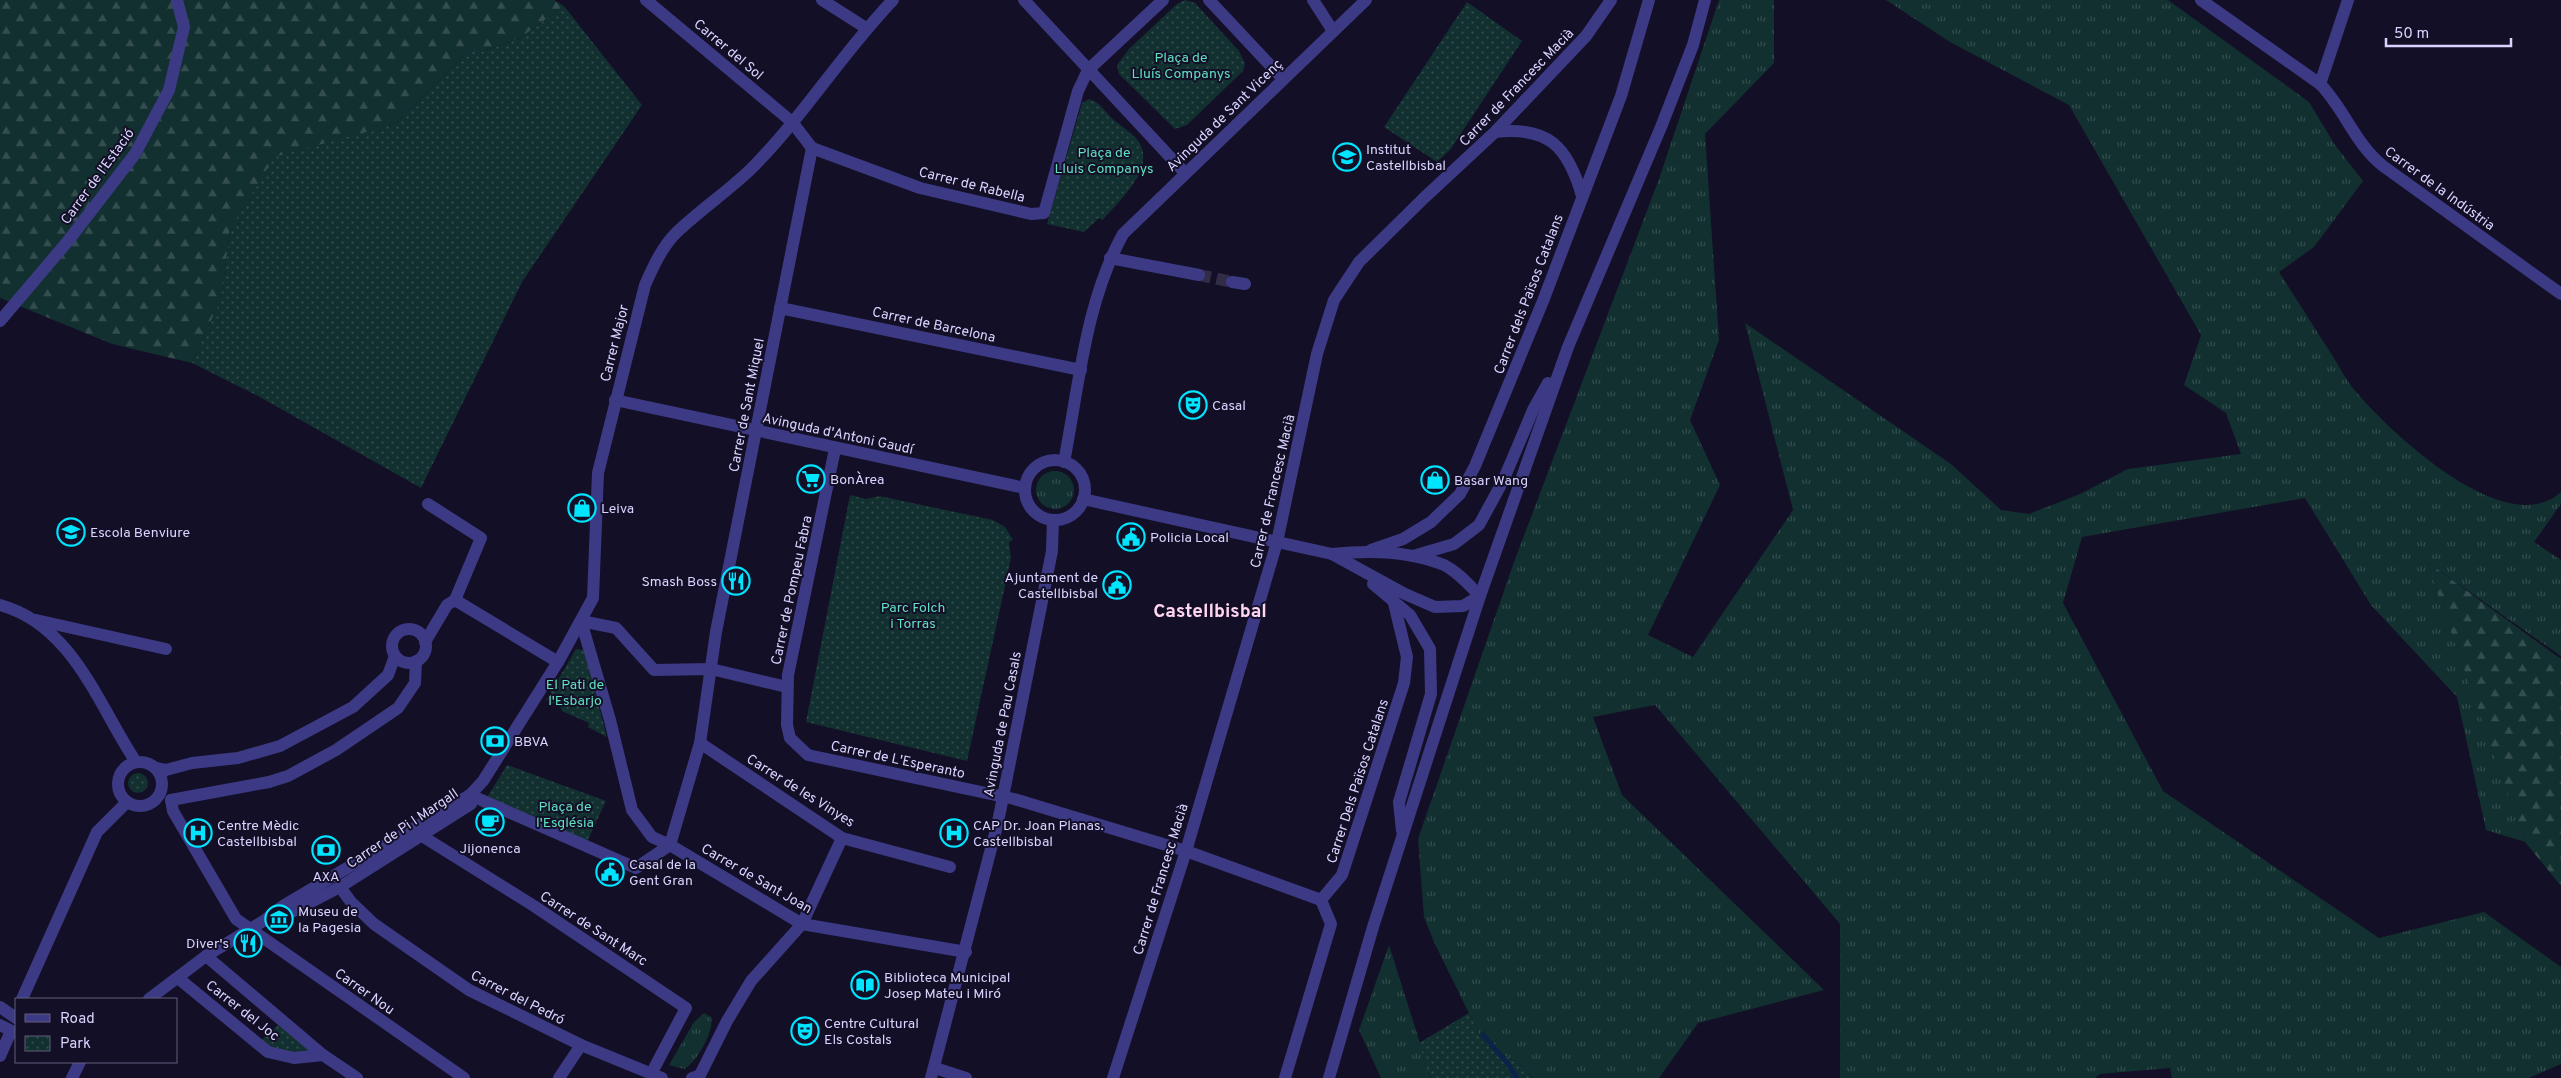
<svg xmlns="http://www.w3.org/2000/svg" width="2561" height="1078" font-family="Overpass,sans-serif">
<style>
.grass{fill:url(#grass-tufts)}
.forest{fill:url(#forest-firs)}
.park{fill:url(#park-dots)}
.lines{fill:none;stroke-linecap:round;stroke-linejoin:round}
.stream{stroke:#0c2248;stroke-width:5}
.minor-tunnel{stroke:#312d47;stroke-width:12;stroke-dasharray:12 6;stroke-linecap:butt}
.minor{stroke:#3d3a85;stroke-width:12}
.labels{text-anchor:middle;stroke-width:4;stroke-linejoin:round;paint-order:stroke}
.street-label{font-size:14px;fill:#d9d4ff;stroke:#130f26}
.park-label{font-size:14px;fill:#5fe0c0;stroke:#130f26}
.poi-label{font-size:14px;fill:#d9d4ff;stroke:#130f26;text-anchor:start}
.district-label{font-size:19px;font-weight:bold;fill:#ffd6f0;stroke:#130f26}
</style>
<defs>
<pattern id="grass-tufts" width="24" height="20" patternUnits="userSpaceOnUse" patternTransform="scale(1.25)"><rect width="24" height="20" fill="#12302f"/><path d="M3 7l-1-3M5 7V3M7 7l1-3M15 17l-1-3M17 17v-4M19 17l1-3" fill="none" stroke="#344d4e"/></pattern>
<pattern id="forest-firs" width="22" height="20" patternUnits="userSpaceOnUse" patternTransform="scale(1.25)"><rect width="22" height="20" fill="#12302f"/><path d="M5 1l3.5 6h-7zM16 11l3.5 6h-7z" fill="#344d4e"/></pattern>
<pattern id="park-dots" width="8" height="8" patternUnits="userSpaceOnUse" patternTransform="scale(1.25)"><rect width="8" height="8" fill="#12302f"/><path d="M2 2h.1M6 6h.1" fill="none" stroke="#344d4e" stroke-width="1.8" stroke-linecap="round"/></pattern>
</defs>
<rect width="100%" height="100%" fill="#130f26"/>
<!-- grass -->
<g class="grass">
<path d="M 1719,0 L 1774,0 L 1774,63 L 1705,134 L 1719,340 L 1690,420 L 1720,485 L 1648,635 L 1693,657 L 1793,510 L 1745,323 L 1951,464 L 2001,510 L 2029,514 L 2080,494 L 2128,469 L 2241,454 L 2226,413 L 2184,385 L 2201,335 L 2069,105 L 1950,42 L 1886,0 L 2168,0 L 2309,102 L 2335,145 L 2363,181 L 2314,247 L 2279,272 C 2297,300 2314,327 2332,355 C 2340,368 2347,382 2357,393 C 2392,434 2507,542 2561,492 L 2561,504 L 2534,542 L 2561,560 L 2561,656 L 2427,562 L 2525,842 L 2486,830 L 2457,697 L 2371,605 L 2305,498 L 2082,537 L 2063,603 L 2163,791 L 2379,938 L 2484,912 L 2561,967 L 2561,1064 L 2529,1078 L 2172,1078 L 2170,1068 L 2100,1074 L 2095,1078 L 1840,1078 L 1840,924 L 1655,705 L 1593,717 L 1622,795 L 1824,990 L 1698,1023 L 1659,1078 L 1531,1078 L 1527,1068 L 1484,1044 L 1434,942 L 1424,917 L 1418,839 L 1514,562 L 1659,179 Z"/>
<circle cx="1055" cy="490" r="19"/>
<polygon points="1389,945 1431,1078 1381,1078 1359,1030"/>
<path d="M 704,1013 L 711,1017 C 715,1030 696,1064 684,1069 L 669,1065 L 694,1022 Z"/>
</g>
<!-- forest -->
<g class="forest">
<polygon points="0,0 554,0 564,6 519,39 462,58 395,124 377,130 230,230 221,299 192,363 112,344 0,298"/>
<polygon points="2426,561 2561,659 2561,886 2525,842"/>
</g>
<!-- park -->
<g class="park">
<polygon points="1185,0 1195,3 1239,51 1245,64 1243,71 1187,125 1175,129 1119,74 1117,65 1129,49 1177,4"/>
<polygon points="1467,2 1522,41 1450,150 1437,162 1384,127"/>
<polygon points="564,6 642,105 522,282 421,488 258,396 192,363 221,299 230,230 274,157 395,124 462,58 519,39"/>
<path d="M 1089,99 C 1101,102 1106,114 1115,121 C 1122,126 1130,132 1136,138 C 1160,166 1119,200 1103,220 L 1099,218 L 1084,232 L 1047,224 L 1082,103 Z"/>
<polygon points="850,495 866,499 879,496 993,520 1005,527 1013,540 1009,542 1011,558 967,761 806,722"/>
<polygon points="576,649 584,650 607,737 588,727 589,723 562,711 560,706 546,700"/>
<polygon points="507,765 606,801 583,850 481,807"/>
<circle cx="138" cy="783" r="10"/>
<polygon points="1469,1013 1484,1044 1527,1068 1531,1078 1431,1078 1419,1043"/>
<path d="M 278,1025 L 316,1054 C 296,1056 276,1056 260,1041 Z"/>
</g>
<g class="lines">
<!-- stream -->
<polyline class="stream" points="1483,1035 1508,1064 1517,1078"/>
<!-- minor-tunnel -->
<polyline class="minor-tunnel" points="1199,275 1232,282"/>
<!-- minor -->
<g class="minor">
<polyline points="646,0 792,122 812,148 920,188 1031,214 1044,213 1078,91 1088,70 1163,0"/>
<polyline points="822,0 866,28"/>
<polyline points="1024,0 1185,173"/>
<polyline points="1209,0 1283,79"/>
<polyline points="1313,0 1333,31"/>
<path d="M 2201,0 L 2320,84 C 2344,108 2355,144 2383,166 L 2561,294"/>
<polyline points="2320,84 2348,0"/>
<path d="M 1495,132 C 1549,126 1568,147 1582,196"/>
<polyline points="1110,258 1199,275"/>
<polyline points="1232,282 1245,284"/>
<polyline points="780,308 1081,370"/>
<polyline points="0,321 68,241 135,154 169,90 184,27 177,0"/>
<polyline points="615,400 1025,488"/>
<polyline points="835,449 788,675 787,725 790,738 808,755 1014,799 1186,851 1321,900"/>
<circle cx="1055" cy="490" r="30"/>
<path d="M 1064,462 C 1079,386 1085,303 1123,234 L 1366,0"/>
<polyline points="1083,499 1332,554 1405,594 1435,607 1463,606 1480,596"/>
<polyline points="1371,550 1403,539 1431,522 1460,494 1475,466 1543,301 1621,96 1649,0"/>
<path d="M 1332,554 C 1369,550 1408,550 1444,565 C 1458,572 1469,585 1480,596"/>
<polyline points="1413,556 1454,544 1479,525 1503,481 1533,410 1548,383"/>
<polyline points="1373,584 1410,615 1430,649 1431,694 1399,802 1402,831"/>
<polyline points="455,600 558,662"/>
<path d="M 0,605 C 73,625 98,705 136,762"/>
<polyline points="36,620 166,649"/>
<polyline points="581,621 610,720 632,810 652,837 670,845 802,924 966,952"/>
<polyline points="581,621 616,628 654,670 711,669 787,687"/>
<circle cx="409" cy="646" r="17"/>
<polyline points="425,642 447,605 455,600 481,538 428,504"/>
<polyline points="700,743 842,838 950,867"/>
<circle cx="140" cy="784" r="22"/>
<polyline points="156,768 166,770 192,763 238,758 280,746 353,707 388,675 395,656"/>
<polyline points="470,795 636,868 670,845"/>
<polyline points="171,800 173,811 236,919 464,1078"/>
<polyline points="171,800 269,782 288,776 336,750 398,708 415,683 416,661"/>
<polyline points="422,836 534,906 686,1008 651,1074"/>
<polyline points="670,845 700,743 716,632 812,148"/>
<polyline points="340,887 351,902 374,924 469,990 581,1045 662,1078"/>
<polyline points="1321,900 1342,875 1404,683 1407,657 1393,599"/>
<polyline points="271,919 282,917 340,887 471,804 470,795"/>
<polyline points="206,956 323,1055 357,1078"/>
<polyline points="178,978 268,1052 294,1058 323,1055"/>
<polyline points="22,999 97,832 127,802"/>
<path d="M 149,999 L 206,956 L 265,920 L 283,906 L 470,795 L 483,781 L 558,662 L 593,598 L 598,473 L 645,285 C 653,267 662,247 676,233 C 700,210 727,192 751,169 C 803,117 842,53 893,0"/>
<polyline points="0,1007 16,1018"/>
<polyline points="0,1025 16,1033"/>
<polyline points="0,1056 11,1031"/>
<polyline points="935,1068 966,1078"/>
<polyline points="72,1078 80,1062"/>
<polyline points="559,1078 581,1045"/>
<polyline points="692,1078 700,1075 727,1021 751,981 802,924 842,838"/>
<polyline points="931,1078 998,822 1052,551 1053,520"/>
<polyline points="1113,1078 1186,851 1277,542 1317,354 1334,300 1359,262 1424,198 1495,132 1586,36 1611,0"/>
<polyline points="1285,1078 1331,924 1321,900"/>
<polyline points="1329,1078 1373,927 1480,596 1568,347 1661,127 1693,45 1705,0"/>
</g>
</g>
<!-- icons -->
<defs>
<g id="school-ring" transform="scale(1.4375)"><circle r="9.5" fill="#130f26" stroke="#00e5ff" stroke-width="1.5"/><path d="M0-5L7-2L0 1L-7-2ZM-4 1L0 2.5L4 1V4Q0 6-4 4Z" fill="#00e5ff"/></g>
<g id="theatre-ring" transform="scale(1.4375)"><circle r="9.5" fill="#130f26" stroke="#00e5ff" stroke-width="1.5"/><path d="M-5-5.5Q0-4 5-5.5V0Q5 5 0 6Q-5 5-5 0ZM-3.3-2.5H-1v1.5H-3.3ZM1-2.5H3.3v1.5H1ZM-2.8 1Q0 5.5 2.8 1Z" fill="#00e5ff"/></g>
<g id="supermarket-ring" transform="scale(1.4375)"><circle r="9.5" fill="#130f26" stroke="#00e5ff" stroke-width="1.5"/><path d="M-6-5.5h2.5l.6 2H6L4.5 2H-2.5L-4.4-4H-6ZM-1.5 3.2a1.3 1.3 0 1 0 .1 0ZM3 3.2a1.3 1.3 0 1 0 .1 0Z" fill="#00e5ff"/></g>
<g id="shop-ring" transform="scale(1.4375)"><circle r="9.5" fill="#130f26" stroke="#00e5ff" stroke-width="1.5"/><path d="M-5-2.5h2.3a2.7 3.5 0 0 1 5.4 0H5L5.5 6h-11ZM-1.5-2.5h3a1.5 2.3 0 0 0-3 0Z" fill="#00e5ff"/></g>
<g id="civic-ring" transform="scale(1.4375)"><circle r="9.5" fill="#130f26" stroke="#00e5ff" stroke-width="1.5"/><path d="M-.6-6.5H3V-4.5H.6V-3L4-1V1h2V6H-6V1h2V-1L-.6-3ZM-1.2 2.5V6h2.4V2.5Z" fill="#00e5ff"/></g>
<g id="restaurant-ring" transform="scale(1.4375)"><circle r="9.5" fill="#130f26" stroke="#00e5ff" stroke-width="1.5"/><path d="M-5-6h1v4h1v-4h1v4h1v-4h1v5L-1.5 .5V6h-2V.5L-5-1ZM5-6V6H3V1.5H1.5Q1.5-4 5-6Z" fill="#00e5ff"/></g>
<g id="bank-ring" transform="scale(1.4375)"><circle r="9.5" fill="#130f26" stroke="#00e5ff" stroke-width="1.5"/><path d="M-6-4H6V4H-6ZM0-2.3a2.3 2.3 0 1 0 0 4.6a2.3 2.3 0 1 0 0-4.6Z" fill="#00e5ff"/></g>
<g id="cafe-ring" transform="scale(1.4375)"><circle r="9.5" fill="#130f26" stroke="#00e5ff" stroke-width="1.5"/><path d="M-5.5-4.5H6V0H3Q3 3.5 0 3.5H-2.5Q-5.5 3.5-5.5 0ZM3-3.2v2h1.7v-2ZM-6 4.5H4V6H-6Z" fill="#00e5ff"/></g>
<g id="hospital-ring" transform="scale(1.4375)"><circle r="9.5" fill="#130f26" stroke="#00e5ff" stroke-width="1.5"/><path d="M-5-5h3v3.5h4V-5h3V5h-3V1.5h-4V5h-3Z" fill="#00e5ff"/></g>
<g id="museum-ring" transform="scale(1.4375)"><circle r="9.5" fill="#130f26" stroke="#00e5ff" stroke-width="1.5"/><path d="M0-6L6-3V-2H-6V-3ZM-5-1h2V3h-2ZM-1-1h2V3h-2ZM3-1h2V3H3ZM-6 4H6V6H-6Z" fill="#00e5ff"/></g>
<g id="library-ring" transform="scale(1.4375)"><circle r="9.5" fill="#130f26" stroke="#00e5ff" stroke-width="1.5"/><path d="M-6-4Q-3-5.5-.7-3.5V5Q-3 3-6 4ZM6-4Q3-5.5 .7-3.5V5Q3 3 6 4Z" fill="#00e5ff"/></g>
</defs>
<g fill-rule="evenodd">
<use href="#school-ring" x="1347" y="157"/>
<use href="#theatre-ring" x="1193" y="405"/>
<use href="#supermarket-ring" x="811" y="479"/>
<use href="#shop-ring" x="1435" y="480"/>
<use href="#shop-ring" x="582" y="508"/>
<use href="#school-ring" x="71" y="532"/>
<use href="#civic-ring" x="1131" y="537"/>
<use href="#restaurant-ring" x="736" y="581"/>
<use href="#civic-ring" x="1117" y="585"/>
<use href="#bank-ring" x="495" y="741"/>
<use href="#cafe-ring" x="490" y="822"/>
<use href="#hospital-ring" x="198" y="833"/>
<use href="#hospital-ring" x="954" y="833"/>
<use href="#bank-ring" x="326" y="850"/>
<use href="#civic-ring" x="610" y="872"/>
<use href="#museum-ring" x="279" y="919"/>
<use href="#restaurant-ring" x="248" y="943"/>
<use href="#library-ring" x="865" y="985"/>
<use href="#theatre-ring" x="805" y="1031"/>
</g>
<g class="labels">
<!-- street labels -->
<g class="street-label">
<text transform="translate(729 49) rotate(40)" y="5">Carrer del Sol</text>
<text transform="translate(1516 87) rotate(-46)" y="5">Carrer de Francesc Macià</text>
<text transform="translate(1224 115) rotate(-44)" y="5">Avinguda de Sant Vicenç</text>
<text transform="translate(97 176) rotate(-54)" y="5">Carrer de l'Estació</text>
<text transform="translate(972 184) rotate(14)" y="5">Carrer de Rabella</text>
<text transform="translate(2440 188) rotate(36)" y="5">Carrer de la Indústria</text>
<text transform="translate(1528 294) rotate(-69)" y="5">Carrer dels Països Catalans</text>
<text transform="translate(934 324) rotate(12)" y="5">Carrer de Barcelona</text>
<text transform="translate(614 343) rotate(-76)" y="5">Carrer Major</text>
<text transform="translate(746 405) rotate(-79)" y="5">Carrer de Sant Miquel</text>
<text transform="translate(838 433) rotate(12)" y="5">Avinguda d'Antoni Gaudí</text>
<text transform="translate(1272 491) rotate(-77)" y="5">Carrer de Francesc Macià</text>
<text transform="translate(791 590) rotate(-78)" y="5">Carrer de Pompeu Fabra</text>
<text transform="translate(1002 724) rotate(-79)" y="5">Avinguda de Pau Casals</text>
<text transform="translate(898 759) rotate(12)" y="5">Carrer de L'Esperanto</text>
<text transform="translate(1357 781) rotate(-72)" y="5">Carrer Dels Països Catalans</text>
<text transform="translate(801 790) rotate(32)" y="5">Carrer de les Vinyes</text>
<text transform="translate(402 828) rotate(-34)" y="5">Carrer de Pi I Margall</text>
<text transform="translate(757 878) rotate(30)" y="5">Carrer de Sant Joan</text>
<text transform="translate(1160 879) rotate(-73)" y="5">Carrer de Francesc Macià</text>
<text transform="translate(594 928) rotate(33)" y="5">Carrer de Sant Marc</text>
<text transform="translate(365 991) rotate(35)" y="5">Carrer Nou</text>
<text transform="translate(518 997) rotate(27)" y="5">Carrer del Pedró</text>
<text transform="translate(243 1010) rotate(38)" y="5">Carrer del Joc</text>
</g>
<!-- park labels -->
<g class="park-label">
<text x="1181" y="62">Plaça de<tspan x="1181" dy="16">Lluís Companys</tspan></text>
<text x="1104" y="157">Plaça de<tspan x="1104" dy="16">Lluis Companys</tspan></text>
<text x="913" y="612">Parc Folch<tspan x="913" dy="16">i Torras</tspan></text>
<text x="575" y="689">El Pati de<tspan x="575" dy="16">l'Esbarjo</tspan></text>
<text x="565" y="811">Plaça de<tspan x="565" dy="16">l'Església</tspan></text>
</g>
<!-- poi labels -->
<g class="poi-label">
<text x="1366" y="154">Institut<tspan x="1366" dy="16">Castellbisbal</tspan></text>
<text x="1212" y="410">Casal</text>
<text x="830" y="484">BonÀrea</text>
<text x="1454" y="485">Basar Wang</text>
<text x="601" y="513">Leiva</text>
<text x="90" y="537">Escola Benviure</text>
<text x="1150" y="542">Policia Local</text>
<text x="1098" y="582" text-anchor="end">Ajuntament de<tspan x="1098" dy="16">Castellbisbal</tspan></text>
<text x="717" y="586" text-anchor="end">Smash Boss</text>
<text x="514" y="746">BBVA</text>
<text x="217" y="830">Centre Mèdic<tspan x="217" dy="16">Castellbisbal</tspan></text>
<text x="973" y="830">CAP Dr. Joan Planas.<tspan x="973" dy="16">Castellbisbal</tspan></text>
<text x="490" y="853" text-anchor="middle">Jijonenca</text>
<text x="629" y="869">Casal de la<tspan x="629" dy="16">Gent Gran</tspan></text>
<text x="326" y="881" text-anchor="middle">AXA</text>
<text x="298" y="916">Museu de<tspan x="298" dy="16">la Pagesia</tspan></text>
<text x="229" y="948" text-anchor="end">Diver's</text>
<text x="884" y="982">Biblioteca Municipal<tspan x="884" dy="16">Josep Mateu i Miró</tspan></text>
<text x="824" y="1028">Centre Cultural<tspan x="824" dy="16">Els Costals</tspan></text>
</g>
<!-- district labels -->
<g class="district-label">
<text x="1210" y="617">Castellbisbal</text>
</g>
</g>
<!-- legend -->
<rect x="15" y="998" width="162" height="65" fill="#130f26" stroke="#625e7d"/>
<rect x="25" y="1014" width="25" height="8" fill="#3d3a85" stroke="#625e7d"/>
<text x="60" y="1023" font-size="15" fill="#d9d4ff">Road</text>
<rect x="25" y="1036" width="25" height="15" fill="url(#park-dots)" stroke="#625e7d"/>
<text x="60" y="1048" font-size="15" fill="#d9d4ff">Park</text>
<!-- scale -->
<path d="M2386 38v8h125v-8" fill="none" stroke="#d9d4ff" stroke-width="2.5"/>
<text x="2394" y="38" font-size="15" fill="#d9d4ff" stroke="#130f26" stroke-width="4" paint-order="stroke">50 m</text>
</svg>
